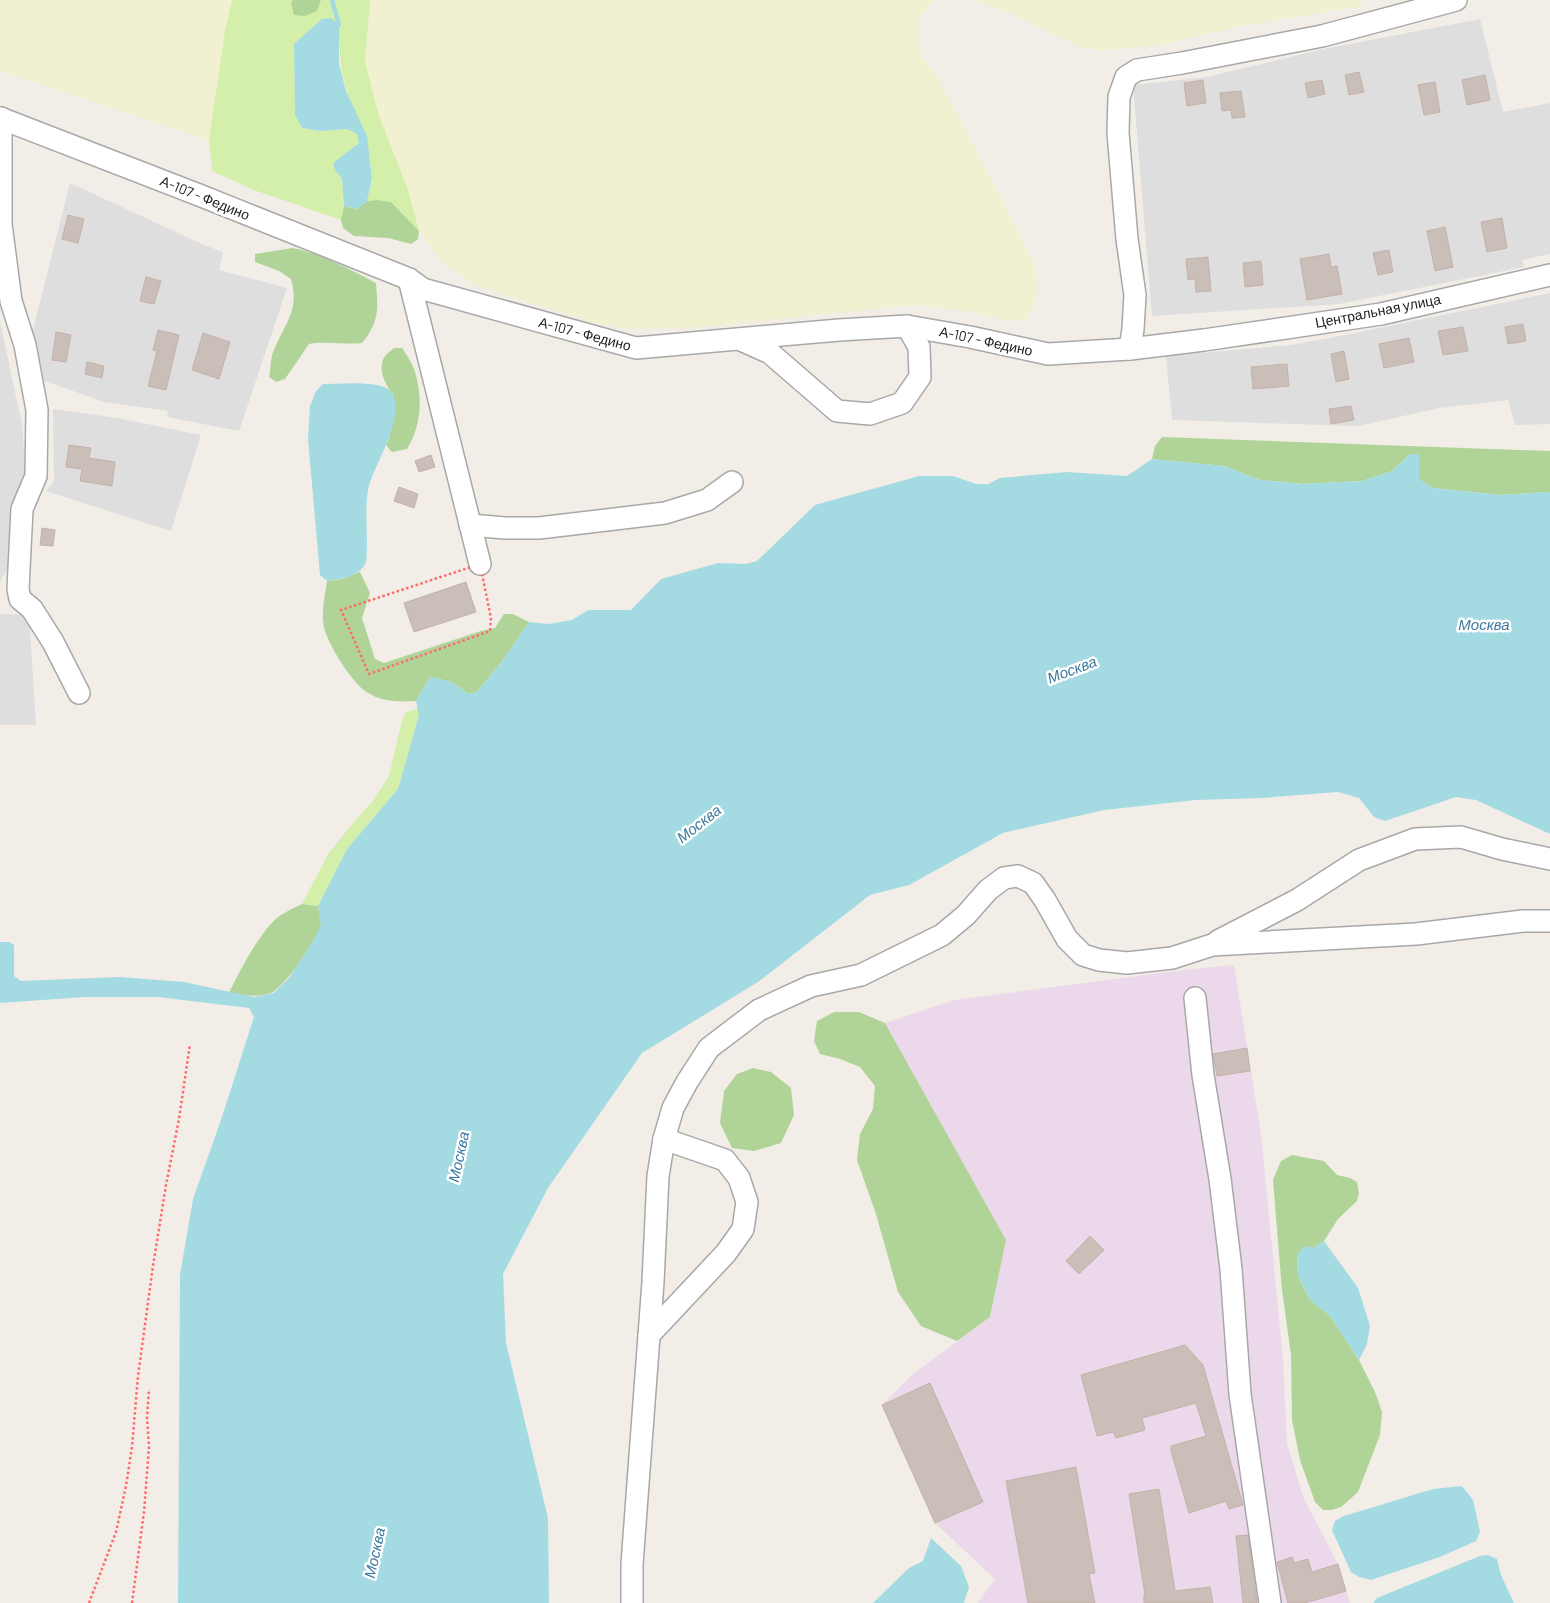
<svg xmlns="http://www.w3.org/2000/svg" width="1550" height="1603" font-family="Barlow,sans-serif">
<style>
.residential{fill:#dfdede}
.industrial{fill:#ebd8ea}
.farmland{fill:#f1f0d1}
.grass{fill:#d3efa9}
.forest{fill:#b0d498}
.water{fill:#a4dbe2}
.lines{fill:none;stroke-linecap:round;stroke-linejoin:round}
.stream{stroke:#a4dbe2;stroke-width:4.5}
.building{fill:#cabeb9;stroke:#c5b1a8}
.minor-casing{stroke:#a8a8a8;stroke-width:24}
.path{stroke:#ff6a6b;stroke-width:2.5;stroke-dasharray:2.5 2.5;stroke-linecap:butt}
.minor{stroke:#fff;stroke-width:21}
.labels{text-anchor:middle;stroke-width:5;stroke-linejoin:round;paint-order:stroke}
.street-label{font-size:14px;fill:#212121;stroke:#fff}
.water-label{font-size:15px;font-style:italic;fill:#3c79a0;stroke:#fff}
</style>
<rect width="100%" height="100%" fill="#f2ede7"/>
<!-- residential -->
<g class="residential">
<polygon points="1480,19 1503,112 1550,103 1550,254 1522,260 1524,267 1339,304 1152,316 1133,85 1207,77 1324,49"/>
<polygon points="70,183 204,245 223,252 219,270 287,288 239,431 167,417 168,411 105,402 44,381 32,334"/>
<polygon points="1550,293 1550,424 1515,425 1508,400 1439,408 1359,426 1172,420 1166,356 1291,345 1345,335"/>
<polygon points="0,321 22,425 26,475 13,502 8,569 0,581"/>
<polygon points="53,409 117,418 201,435 171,531 46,491 54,481"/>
<polygon points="0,614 29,615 36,725 0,725"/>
</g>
<!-- industrial -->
<polygon class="industrial" points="1234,965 1261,1134 1283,1359 1287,1443 1303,1497 1338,1564 1350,1603 978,1603 995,1579 935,1523 882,1405 912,1375 990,1317 1006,1240 885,1023 954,1000 1191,969"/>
<!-- farmland -->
<g class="farmland">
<polygon points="0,0 232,0 225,31 209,140 0,71"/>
<polygon points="370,0 934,0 920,17 920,54 940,82 1014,223 1036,269 1037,297 1027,319 1006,321 973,312 915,305 690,328 625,329 588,321 475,285 441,261 419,231 407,187 379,116 365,61"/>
<polygon points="975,0 1364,0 1357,7 1241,26 1164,44 1100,51 1078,46 1001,9"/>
</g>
<!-- grass -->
<g class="grass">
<path d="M 232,0 L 293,0 L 291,2 L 317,11 L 321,0 L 370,0 L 365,61 L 379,116 L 407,187 L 419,231 L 391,202 L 377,200 L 367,201 C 368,194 372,186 372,179 C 372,167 368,155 365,144 C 355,111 339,81 340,46 L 294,44 L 295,115 L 302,128 L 320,131 L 347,129 L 357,134 L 359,143 L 333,163 L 335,170 L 342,179 L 344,206 L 341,220 L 254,190 L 212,171 L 209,140 L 225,31 Z"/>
<polygon points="418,708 419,715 398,789 347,849 318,906 302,904 329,853 353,823 373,801 389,776 402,720 405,713"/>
</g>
<!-- forest -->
<g class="forest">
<polygon points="293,0 321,0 317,11 305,16 294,15 291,2"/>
<polygon points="377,200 391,202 419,231 418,239 411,244 388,238 354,236 343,228 341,220 344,206 357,209 367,201"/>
<path d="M 293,248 C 322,254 349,269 376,283 C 378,310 380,320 362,343 C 344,345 327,341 309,344 L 285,379 L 276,382 L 269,377 C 271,369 270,358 274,350 C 285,323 300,310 291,279 L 279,271 L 255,262 L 255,254 Z"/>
<path d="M 394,348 L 402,348 C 406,354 411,361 414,369 C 423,396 422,425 407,449 L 392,452 L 386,445 L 389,439 L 393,394 C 385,385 377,368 385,356 C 387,353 391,351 394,348 Z"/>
<polygon points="1162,437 1550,451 1550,492 1500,495 1433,488 1419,480 1419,455 1410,454 1392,471 1362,481 1303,484 1260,480 1224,466 1152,459 1155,446"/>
<path d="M 360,572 L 370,593 L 362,618 L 375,659 L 384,663 L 481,631 L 495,628 L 504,614 L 513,614 L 529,622 L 503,660 L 477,692 L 468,694 L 452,682 L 430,677 L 416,701 C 399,702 383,702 368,693 C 353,685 327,643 324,627 C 321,613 325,595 327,581 L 342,579 Z"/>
<path d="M 302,904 L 318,906 C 319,911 322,920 321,925 C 319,938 283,989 271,993 C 257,998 244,995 229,993 C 239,972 255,942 270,925 C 278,915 291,909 302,904 Z"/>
<polygon points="834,1012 859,1012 885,1023 1006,1240 990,1317 957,1341 921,1326 898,1292 876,1214 857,1160 860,1134 873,1109 875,1086 860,1067 840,1059 820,1054 814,1041 817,1021"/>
<polygon points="753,1068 771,1072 791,1088 794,1115 781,1143 754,1151 732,1148 720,1123 724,1091 737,1074"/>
<polygon points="1292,1155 1324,1161 1337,1175 1350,1178 1357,1182 1359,1193 1357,1201 1338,1219 1324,1241 1313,1248 1297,1254 1298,1276 1310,1300 1329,1315 1359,1360 1375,1392 1382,1412 1380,1435 1358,1492 1341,1507 1331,1510 1323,1510 1315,1502 1300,1460 1292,1420 1291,1355 1282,1290 1273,1180 1281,1161"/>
</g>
<!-- water -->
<g class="water">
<polygon points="331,18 339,25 339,64 346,91 367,136 372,179 367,201 357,209 344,206 342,179 335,170 333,163 359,143 357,134 347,129 320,131 302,128 295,115 294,44 322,19"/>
<path d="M 323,384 C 339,384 384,379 392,393 C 407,418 373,465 368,490 C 365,507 367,530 367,547 C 366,552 367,558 366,562 C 360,577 341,579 327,581 L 320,575 L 308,439 L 310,406 L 316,391 Z"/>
<polygon points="1410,454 1419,455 1419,479 1433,488 1500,495 1550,492 1550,834 1476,800 1456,797 1385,821 1374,817 1359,798 1338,792 1261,798 1196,800 1104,810 1003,833 909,885 870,895 758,982 642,1053 548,1188 503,1274 506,1343 548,1518 549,1603 178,1603 180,1275 193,1199 222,1117 254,1017 249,1008 158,997 85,997 0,1003 0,942 9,942 14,945 14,976 21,981 120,977 184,982 254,997 274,993 289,978 313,941 321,925 318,906 347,849 398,789 419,715 416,701 430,677 452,682 468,694 477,692 503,660 529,622 549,624 572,620 588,610 631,610 661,579 718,563 746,564 757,561 815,505 919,476 953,476 976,484 988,484 1000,478 1067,472 1127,476 1152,459 1224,466 1260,480 1303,484 1362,481 1392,471"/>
<polygon points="1324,1241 1358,1288 1370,1326 1367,1344 1359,1360 1329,1315 1310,1300 1298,1276 1297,1254 1305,1246 1313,1248"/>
<polygon points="1462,1486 1473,1500 1480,1532 1476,1541 1440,1557 1371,1580 1359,1577 1351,1572 1332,1530 1335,1521 1344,1516 1433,1489"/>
<polygon points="931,1538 961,1566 969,1587 964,1603 873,1603 909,1568 923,1561"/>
<polygon points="1488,1555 1497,1559 1501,1575 1514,1603 1373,1603 1377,1598 1480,1556"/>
</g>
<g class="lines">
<!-- stream -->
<polyline class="stream" points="332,0 339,25"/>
</g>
<!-- building -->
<g class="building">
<polygon points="1359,72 1364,92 1349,95 1345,75"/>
<polygon points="1485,75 1490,100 1467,105 1462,80"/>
<polygon points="1203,80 1206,103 1187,106 1184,83"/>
<polygon points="1322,80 1325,94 1308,98 1305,83"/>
<polygon points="1435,82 1440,112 1424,115 1418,85"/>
<polygon points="1241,91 1245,117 1232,118 1231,110 1222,111 1220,93"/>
<polygon points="68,215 84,219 78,243 62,239"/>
<polygon points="1502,218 1507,248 1487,252 1481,222"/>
<polygon points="1445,227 1453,267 1435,271 1427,231"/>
<polygon points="1389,250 1393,272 1378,275 1373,253"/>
<polygon points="1329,254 1331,267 1337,266 1342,294 1307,300 1300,259"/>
<polygon points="1208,257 1211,291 1196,292 1195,279 1188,280 1186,259"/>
<polygon points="1261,261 1263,285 1245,287 1243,263"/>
<polygon points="146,277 161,281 154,304 140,301"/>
<polygon points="1523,324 1526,341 1508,344 1505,327"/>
<polygon points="1463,327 1468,351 1443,355 1438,331"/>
<polygon points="158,330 179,335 166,390 148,386 157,351 153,350"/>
<polygon points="56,332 71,335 66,362 52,360"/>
<polygon points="203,333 230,342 219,379 192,370"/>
<polygon points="1409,338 1414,362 1384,368 1379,344"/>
<polygon points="1344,351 1349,379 1336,382 1331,354"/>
<polygon points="87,362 104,366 102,378 85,374"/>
<polygon points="1287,364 1289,386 1253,389 1251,367"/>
<polygon points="1351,406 1354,420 1331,424 1329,409"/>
<polygon points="69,445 91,448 89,458 115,462 112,486 80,481 82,469 66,467"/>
<polygon points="431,455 435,467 419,472 415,461"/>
<polygon points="399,487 418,494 414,508 394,501"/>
<polygon points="42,528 55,530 53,546 40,545"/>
<polygon points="466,582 476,612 414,632 404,603"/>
<polygon points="1247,1048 1250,1071 1217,1076 1213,1054"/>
<polygon points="1090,1236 1104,1250 1079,1274 1066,1261"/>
<polygon points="1185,1345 1203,1365 1243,1505 1229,1509 1226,1501 1189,1513 1171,1451 1171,1446 1206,1436 1196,1403 1142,1418 1145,1430 1116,1438 1113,1432 1097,1436 1081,1375"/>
<polygon points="930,1383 983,1502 935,1523 882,1405"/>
<polygon points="1076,1467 1095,1573 1089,1574 1095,1603 1028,1603 1006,1481"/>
<polygon points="1159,1489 1175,1591 1210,1587 1213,1603 1144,1603 1144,1595 1145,1595 1129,1494"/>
<polygon points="1248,1535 1257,1603 1243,1603 1236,1536"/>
<polygon points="1292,1557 1294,1563 1308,1559 1312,1572 1338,1564 1346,1591 1305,1603 1288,1603 1277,1562"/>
</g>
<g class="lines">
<!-- minor casing -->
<g class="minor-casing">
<g id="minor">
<polyline points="0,118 199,195 409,279 423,289 636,348 839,330 907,326 970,337 1048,354 1130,349 1204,340 1381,314 1550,275"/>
<polyline points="1,118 1,224 11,301 25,345 37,410 36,476 22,509 18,589 20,599 32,609 53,642 79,693"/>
<polyline points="409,279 480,564"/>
<polyline points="741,340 770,353 837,411 870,414 902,403 920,377 919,347 907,326"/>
<polyline points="1130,349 1133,329 1135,295 1127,239 1118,133 1119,97 1126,77 1137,70 1182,63 1322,36 1456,0"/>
<polyline points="470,525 505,528 539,528 665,513 707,500 732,482"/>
<polyline points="1218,941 1297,900 1359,860 1415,839 1461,837 1502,849 1550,859"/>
<polyline points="1195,998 1203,1075 1220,1179 1231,1269 1240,1394 1270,1603"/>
<polyline points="649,1335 726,1253 743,1229 747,1202 739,1178 725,1160 664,1139"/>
<polyline points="632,1603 632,1564 653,1282 658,1176 664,1139 673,1108 687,1082 709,1048 759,1010 811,986 861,975 942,935 966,915 988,890 1004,878 1018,876 1033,883 1045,900 1067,939 1083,955 1099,960 1127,963 1172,958 1212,945 1416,934 1523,921 1550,921"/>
</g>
</g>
<!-- path -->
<g class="path">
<polygon points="480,564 491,618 490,631 369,674 341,610"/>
<polyline points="89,1603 116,1532 126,1486 132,1447 138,1376 153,1266 166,1185 179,1119 190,1044"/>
<polyline points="132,1603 144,1512 149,1447 147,1418 149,1389"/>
</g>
<!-- minor -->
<use href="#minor" class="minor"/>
</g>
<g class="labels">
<!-- street labels -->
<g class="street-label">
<text transform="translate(205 198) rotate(22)" y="5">А-107 - Федино</text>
<text transform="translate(1378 311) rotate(-11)" y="5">Центральная улица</text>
<text transform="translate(585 334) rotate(15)" y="5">А-107 - Федино</text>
<text transform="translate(986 341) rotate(12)" y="5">А-107 - Федино</text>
</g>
<!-- water labels -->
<g class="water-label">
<text x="1484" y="630">Москва</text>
<text transform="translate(1072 670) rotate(-21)" y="5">Москва</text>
<text transform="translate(699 824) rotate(-38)" y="5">Москва</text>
<text transform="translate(459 1157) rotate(-78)" y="5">Москва</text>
<text transform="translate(375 1553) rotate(-78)" y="5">Москва</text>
</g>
</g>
</svg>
